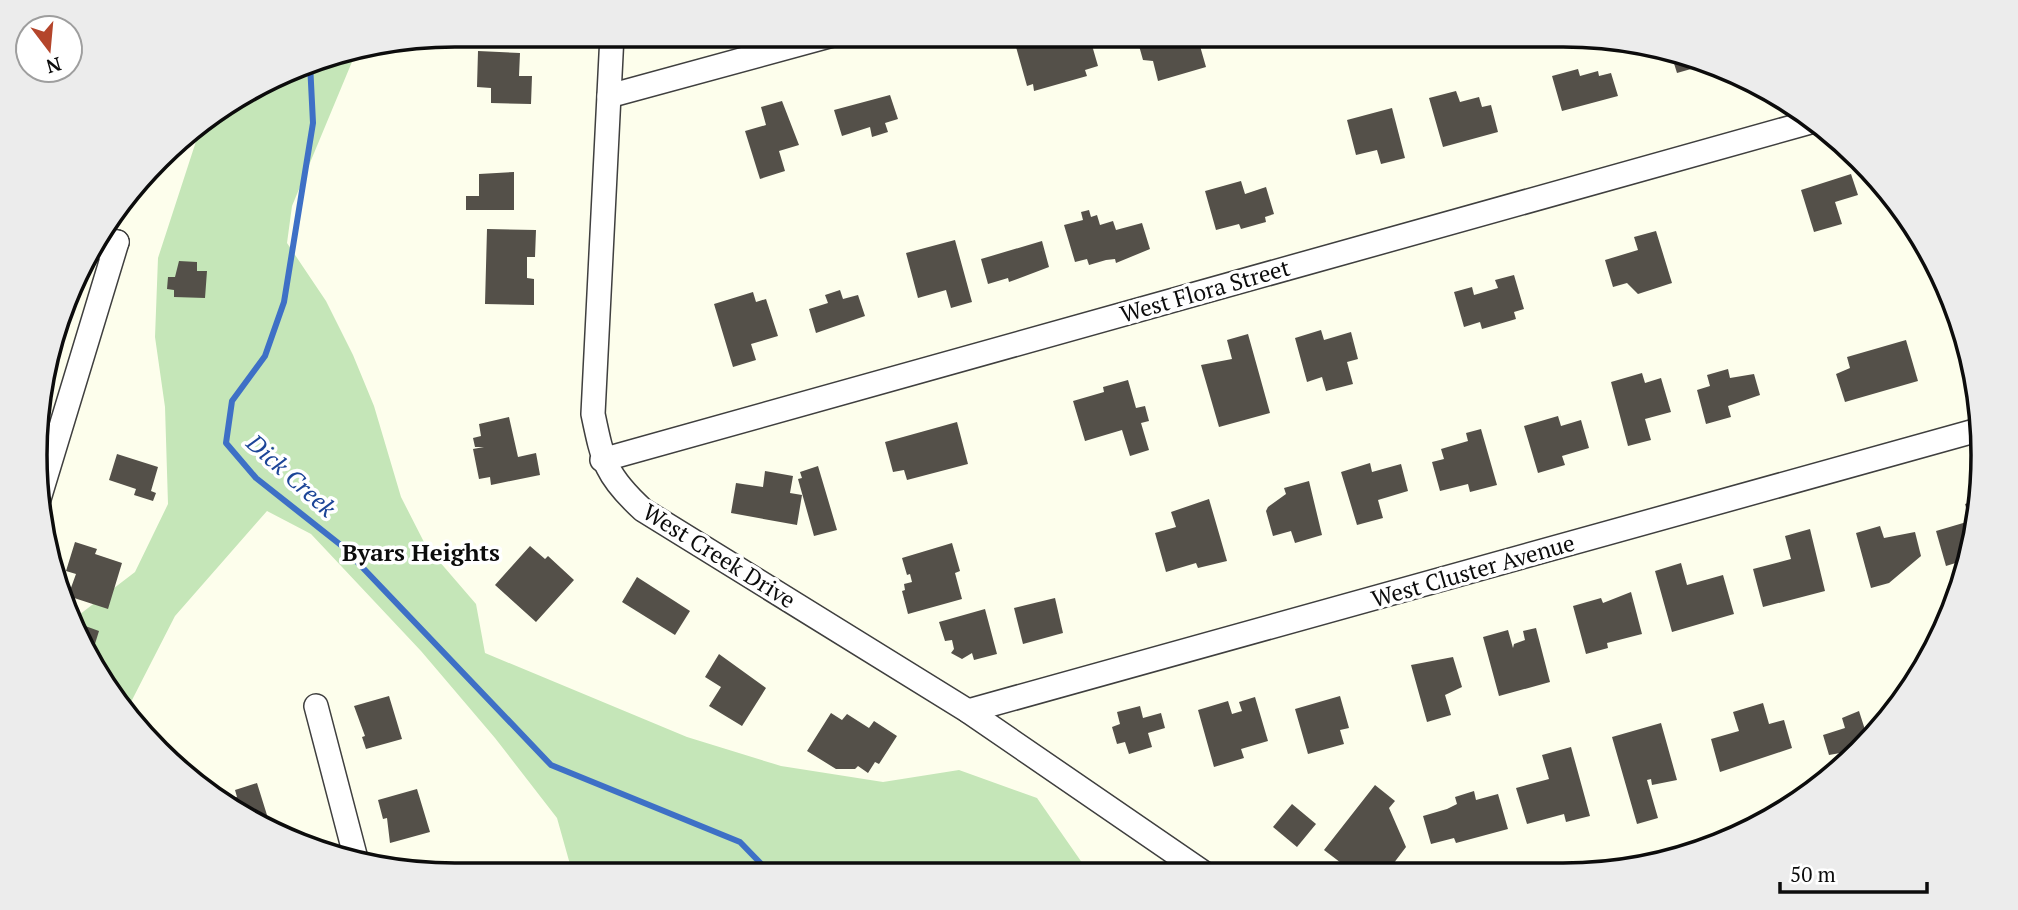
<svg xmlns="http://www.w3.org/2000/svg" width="2018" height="910" font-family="'PT Serif',serif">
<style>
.green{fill:#c5e6b8}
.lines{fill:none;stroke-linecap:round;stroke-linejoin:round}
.stream{stroke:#3e70c6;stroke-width:6}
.building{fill:#545049}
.minor-casing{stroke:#3f3f3f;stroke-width:26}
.minor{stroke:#fff;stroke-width:23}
.labels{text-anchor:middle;stroke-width:7;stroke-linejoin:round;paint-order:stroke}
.street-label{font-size:23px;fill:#0c0c0c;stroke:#fff}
.water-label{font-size:24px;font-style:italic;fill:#1c4597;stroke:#fff}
.neighbourhood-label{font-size:24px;font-weight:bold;fill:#0c0c0c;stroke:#fff}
.rim{fill:none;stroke:#0c0c0c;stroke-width:3.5}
</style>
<rect width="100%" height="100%" fill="#fdfeec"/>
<!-- green -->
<polygon class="green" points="354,52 354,57 292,206 287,243 326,301 353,355 374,406 401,497 426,546 476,604 485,653 687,737 781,766 883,782 959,770 1037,798 1085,867 1075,873 858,874 807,867 728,870 715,874 573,875 557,818 495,738 421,651 311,534 267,511 175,616 131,702 130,713 91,665 75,618 135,572 168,504 165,407 155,337 158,258 201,126 320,57"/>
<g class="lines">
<!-- stream -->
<polyline class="stream" points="310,63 313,123 284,302 265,356 232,401 226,443 256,478 342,546 551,765 740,842 771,874"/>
</g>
<!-- building -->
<g class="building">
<polygon points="1061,35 1089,35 1098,66 1085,70 1087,76 1034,91 1033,84 1027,86 1016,47 1053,36 1055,43 1063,41"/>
<polygon points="1136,35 1213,35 1215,42 1200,46 1206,67 1158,81 1153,61 1143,60"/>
<polygon points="478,51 520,53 519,76 532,76 531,104 491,103 491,88 477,87"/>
<polygon points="1672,57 1696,61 1698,67 1677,73"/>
<polygon points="1578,69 1580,76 1598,71 1599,76 1611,73 1618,96 1562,111 1552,76"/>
<polygon points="1456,91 1460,102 1479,97 1482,107 1491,105 1498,132 1443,147 1429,98"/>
<polygon points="890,95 898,119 885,123 888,132 872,137 870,127 842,136 834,110"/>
<polygon points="782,101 799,145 779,151 785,171 760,179 745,131 766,125 761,107"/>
<polygon points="1392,108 1405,158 1381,164 1377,150 1356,155 1347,120"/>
<polygon points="514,172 514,210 466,210 466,196 479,196 479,174"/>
<polygon points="1851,174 1858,195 1835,202 1842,224 1814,232 1801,190"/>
<polygon points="1241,181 1245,194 1266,187 1274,214 1265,217 1266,222 1241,229 1239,224 1216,230 1205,191"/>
<polygon points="1089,210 1091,217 1097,215 1100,225 1113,221 1116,230 1142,223 1150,249 1116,263 1115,259 1106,260 1089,265 1087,259 1075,262 1064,225 1083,220 1081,212"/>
<polygon points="487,229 536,230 535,257 527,257 527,278 534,279 534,305 485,304"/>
<polygon points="1656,231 1672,283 1638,294 1627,283 1613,287 1605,260 1638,250 1634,237"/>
<polygon points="955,240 972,302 951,308 946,290 918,298 906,253"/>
<polygon points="1042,241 1049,267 1009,282 1008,278 988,284 981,259"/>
<polygon points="179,261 197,262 197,271 207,271 205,298 174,297 174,290 167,289 168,277 175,277"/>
<polygon points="1514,275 1524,309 1514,312 1516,319 1482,329 1480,322 1464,327 1454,292 1472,287 1474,295 1498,288 1495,280"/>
<polygon points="840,290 843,299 858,295 865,316 816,333 809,309 828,303 825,295"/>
<polygon points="753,292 756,302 766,299 778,336 751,344 756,360 733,367 714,304"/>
<polygon points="1321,330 1324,340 1351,332 1358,359 1347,362 1353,384 1326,391 1322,377 1307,382 1295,338"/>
<polygon points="1248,334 1270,413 1219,427 1201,365 1232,359 1227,340"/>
<polygon points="1906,340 1918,381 1845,402 1836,374 1850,368 1847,357"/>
<polygon points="1728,369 1730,378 1754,374 1760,395 1728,406 1731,417 1706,424 1697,390 1710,386 1707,375"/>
<polygon points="1642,373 1645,383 1661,378 1671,412 1645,419 1651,440 1628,446 1611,382"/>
<polygon points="1128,380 1136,408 1145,406 1149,421 1141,423 1149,450 1130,456 1122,430 1085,441 1073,401 1104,392 1103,387"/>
<polygon points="1558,416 1561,426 1581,420 1589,448 1562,456 1565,465 1538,473 1524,426"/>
<polygon points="509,417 518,457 536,453 540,475 491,485 490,477 479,479 473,449 484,447 475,447 473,438 481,436 479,424"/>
<polygon points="957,422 968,464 907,480 904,470 893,472 885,442"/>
<polygon points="1481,429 1497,485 1470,492 1468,484 1440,491 1432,462 1444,459 1441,449 1468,441 1466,433"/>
<polygon points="117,454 158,467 151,491 156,493 153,501 134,495 136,489 109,480"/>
<polygon points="1370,463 1372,472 1401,464 1408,491 1378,500 1383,518 1357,525 1341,472"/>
<polygon points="818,466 837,530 814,536 798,479 802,478 800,472"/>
<polygon points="765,471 793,476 790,493 802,495 797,525 731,513 736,483 763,487"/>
<polygon points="1309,481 1322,535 1295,543 1291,531 1273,536 1266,511 1268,507 1286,494 1284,488"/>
<polygon points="1209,499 1227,561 1198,568 1196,563 1166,572 1155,533 1176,527 1171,512"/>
<polygon points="1974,501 1970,521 1965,504"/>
<polygon points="1970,521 1962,561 1946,566 1936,531"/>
<polygon points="1880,526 1884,538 1915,532 1921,556 1889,583 1871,588 1856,533"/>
<polygon points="1810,529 1825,591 1763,607 1753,569 1791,559 1785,536"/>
<polygon points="75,542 97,549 95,554 122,563 108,609 68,596 76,574 66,571"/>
<polygon points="952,543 960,571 955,573 962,599 908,614 902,591 905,590 904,584 912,582 910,574 907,575 902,558"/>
<polygon points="530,546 545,559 548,556 574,580 536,622 495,585"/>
<polygon points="1681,563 1687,585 1723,575 1734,614 1672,632 1655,571"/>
<polygon points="637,577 690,611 675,635 622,602"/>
<polygon points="1631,592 1642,634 1607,643 1608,648 1586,654 1573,606 1601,598 1603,603"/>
<polygon points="1055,598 1063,633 1023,644 1014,608"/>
<polygon points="985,609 997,654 974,660 972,653 962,659 951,653 954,649 952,640 945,641 939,622"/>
<polygon points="77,623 99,631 90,660 88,656"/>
<polygon points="1536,628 1550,682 1499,696 1483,637 1508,630 1513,648 1514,644 1525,640 1523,631"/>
<polygon points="719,654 766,688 742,726 709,706 721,687 705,677"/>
<polygon points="1453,657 1462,687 1445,695 1451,715 1427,722 1411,665"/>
<polygon points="389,696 402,739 366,749 362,737 365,736 354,706"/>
<polygon points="1340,696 1349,728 1340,730 1344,744 1308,754 1295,709"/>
<polygon points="1255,697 1268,741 1241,749 1244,758 1214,767 1198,710 1228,701 1232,714 1242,711 1239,702"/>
<polygon points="1763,703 1769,724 1784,720 1792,748 1720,772 1711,739 1739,731 1733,712"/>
<polygon points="1140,706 1143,718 1161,713 1165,728 1148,733 1152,747 1129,754 1125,742 1117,744 1112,727 1120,724 1117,712"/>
<polygon points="1859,711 1868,739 1857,750 1829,755 1823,735 1845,728 1842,718"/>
<polygon points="831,713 842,720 847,714 869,728 874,721 897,736 879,764 875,762 868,773 858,766 855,769 836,769 807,751"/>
<polygon points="1661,723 1677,780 1652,785 1651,779 1647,780 1658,818 1637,824 1612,737"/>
<polygon points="1571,747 1590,816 1566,822 1564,814 1527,824 1516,788 1549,779 1542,755"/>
<polygon points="257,783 271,828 225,800 237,797 235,790"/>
<polygon points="1375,785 1395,801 1389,808 1406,847 1387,872 1374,867 1370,872 1353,872 1324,850"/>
<polygon points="417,789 430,832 390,843 387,818 383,819 378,800"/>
<polygon points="1474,791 1476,800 1498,794 1508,829 1456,843 1454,838 1431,844 1423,816 1447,809 1457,804 1455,797"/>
<polygon points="1292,804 1316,824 1297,847 1273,827"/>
</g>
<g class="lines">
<!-- minor casing -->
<g class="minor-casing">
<g id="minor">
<path d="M 612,35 L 593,414 C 603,462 606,476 643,510 L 968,711 L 1204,873"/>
<polyline points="609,96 833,35"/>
<polyline points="90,249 117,242"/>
<polyline points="602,460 1807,123"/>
<polyline points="39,499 117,242"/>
<polyline points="316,706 355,855"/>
<polyline points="968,711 1978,430"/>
</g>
</g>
<!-- minor -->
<use href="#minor" class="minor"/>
</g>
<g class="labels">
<!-- street labels -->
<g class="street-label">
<text transform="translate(1205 291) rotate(-16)" y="8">West Flora Street</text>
<text transform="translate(719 556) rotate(32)" y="8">West Creek Drive</text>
<text transform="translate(1473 571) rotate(-16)" y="8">West Cluster Avenue</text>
</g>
<!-- water labels -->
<g class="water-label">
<text transform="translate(291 476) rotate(42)" y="8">Dick Creek</text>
</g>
<!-- neighbourhood labels -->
<g class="neighbourhood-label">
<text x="421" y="561">Byars Heights</text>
</g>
</g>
<!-- crop -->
<path d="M0 0H2018V910H0ZM455 47H1563A408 408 0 0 1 1971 455V455A408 408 0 0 1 1563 863H455A408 408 0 0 1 47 455V455A408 408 0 0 1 455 47Z" fill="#ececec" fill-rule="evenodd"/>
<path class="rim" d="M455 47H1563A408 408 0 0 1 1971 455V455A408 408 0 0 1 1563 863H455A408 408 0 0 1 47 455V455A408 408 0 0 1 455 47Z"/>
<!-- north arrow -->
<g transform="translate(49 49) rotate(164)"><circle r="33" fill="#ffffff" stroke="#9e9e9e" stroke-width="2"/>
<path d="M0-5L12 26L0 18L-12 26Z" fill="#b4452b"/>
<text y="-10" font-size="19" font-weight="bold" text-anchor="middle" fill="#0c0c0c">N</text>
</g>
<!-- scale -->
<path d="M1780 882v10h147v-10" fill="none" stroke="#0c0c0c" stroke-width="3.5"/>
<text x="1790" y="882" font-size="21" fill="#0c0c0c" stroke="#ffffff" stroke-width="5" paint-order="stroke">50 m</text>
</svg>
